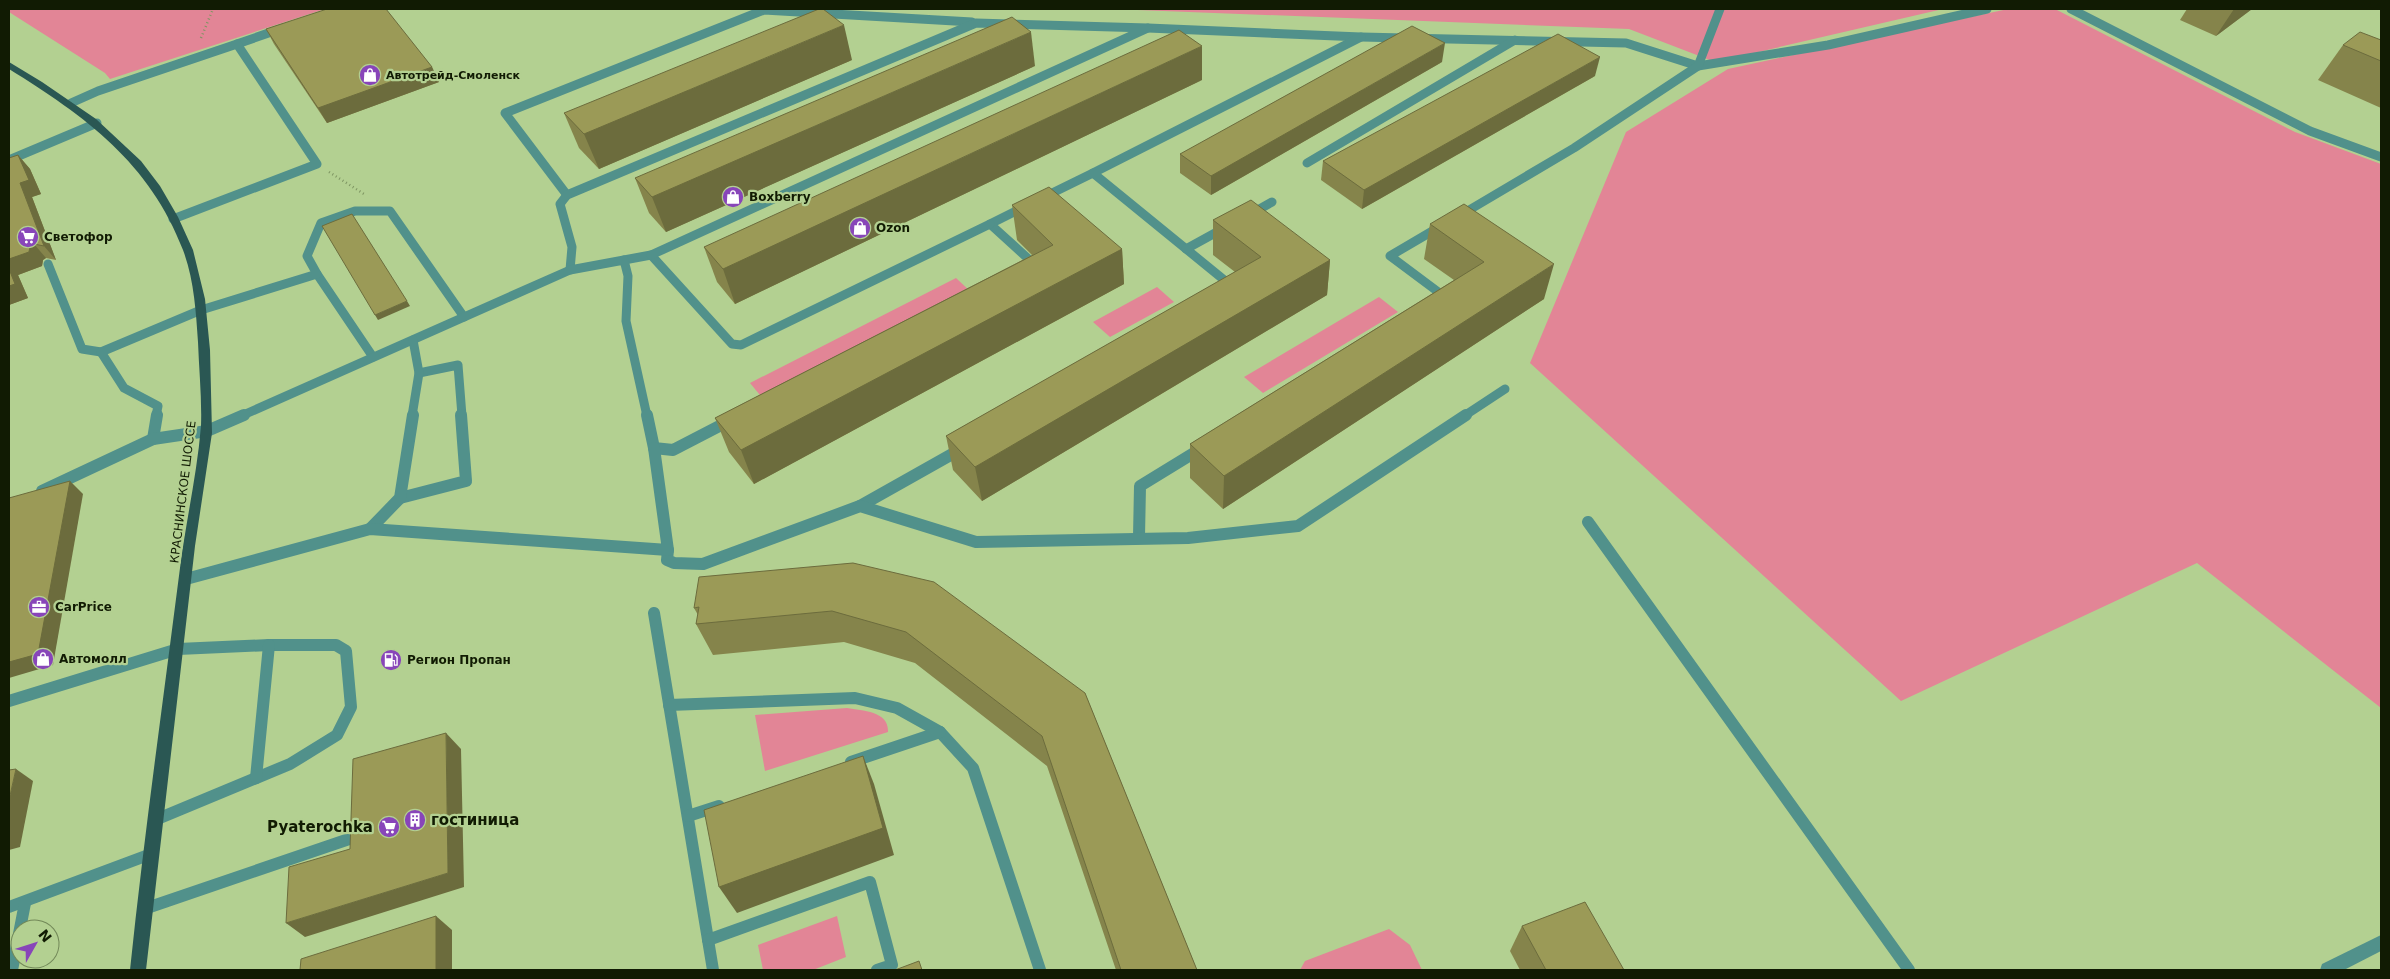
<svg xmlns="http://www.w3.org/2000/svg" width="2390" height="979" font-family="'DejaVu Sans',sans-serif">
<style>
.green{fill:#e28596}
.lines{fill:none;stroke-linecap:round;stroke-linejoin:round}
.path{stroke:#7e9562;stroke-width:2.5;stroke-dasharray:1 3;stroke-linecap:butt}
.lane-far1{stroke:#51918b;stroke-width:9}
.lane{stroke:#51918b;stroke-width:12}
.street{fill:#51918b;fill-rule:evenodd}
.primary{fill:#2a5753;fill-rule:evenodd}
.wall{fill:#85844b}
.shaded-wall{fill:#6c6c3d}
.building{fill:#9b9a57;stroke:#6c6c3d}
.labels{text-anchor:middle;stroke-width:4.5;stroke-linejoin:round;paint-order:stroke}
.far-poi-label{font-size:11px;font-weight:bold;fill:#111b03;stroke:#b3d091;text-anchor:start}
.poi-label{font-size:12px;font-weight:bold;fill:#111b03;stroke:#b3d091;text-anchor:start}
.street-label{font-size:12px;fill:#111b03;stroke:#b3d091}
.near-poi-label{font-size:15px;font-weight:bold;fill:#111b03;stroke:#b3d091;text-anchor:start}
</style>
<rect width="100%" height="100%" fill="#b3d091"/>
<!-- green -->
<g class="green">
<polygon points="9,9 325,9 110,79 105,73 9,12"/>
<polygon points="977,9 1943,9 1715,62 1629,29 1112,9"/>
<polygon points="2008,9 2055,9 2295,132 2381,164 2381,708 2197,563 1901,701 1530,363 1626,132 1728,69"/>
<polygon points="956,278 971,292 764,400 750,383"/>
<polygon points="1157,287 1174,302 1110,337 1093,322"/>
<polygon points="1379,297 1398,312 1263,393 1244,377"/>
<path d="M 847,708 C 863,711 889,711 888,732 L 765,771 L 755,715 Z"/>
<polygon points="837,916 846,957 813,970 763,970 758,945"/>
<polygon points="1389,929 1410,945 1422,970 1300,970 1305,961"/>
</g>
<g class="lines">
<!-- path -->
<g class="path">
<polyline points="201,38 213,9"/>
<polyline points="329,172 364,194"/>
</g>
<!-- lane-far1 -->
<g class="lane-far1">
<polyline points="2071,9 2310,131 2381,157"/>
<polyline points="1148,28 1361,37 1626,43 1698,66 1828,45 1987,9"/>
<polyline points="237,44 283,28"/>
<polyline points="71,103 98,91 237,44 317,164 173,219"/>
<polyline points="9,160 97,123"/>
<polyline points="1307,163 1515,40"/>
<polyline points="1093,173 1361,37"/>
<polyline points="567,195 505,113 764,10 972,22"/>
<polyline points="1042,198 1093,173 1234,288"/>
<polyline points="1026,206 990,224 1034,264 1028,267"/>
<polyline points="1249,215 1272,202"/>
<polyline points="1459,216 1574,148 1698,66 1720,9"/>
<polyline points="1441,226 1390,256 1445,297 1443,299"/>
<polyline points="1186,249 1226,227"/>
<polyline points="624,260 651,255 732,344 741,345 990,224"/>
<polyline points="48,264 82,349 101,352"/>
<polyline points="570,270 572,247 560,204 567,195 976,23 1148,28 651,255"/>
<polyline points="317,274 373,357"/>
<polyline points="419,373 458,365 462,416"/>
<polyline points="156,416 158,406 124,388 101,352 201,310 317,274 307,256 321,223 355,211 390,211 464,317"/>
<polyline points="241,416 570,270 624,260 628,276 626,321 647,416"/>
<polyline points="412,416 419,373 413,340"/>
<polyline points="1464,416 1505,389"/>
</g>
<!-- lane -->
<g class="lane">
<polyline points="647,415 654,448 673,450 731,420"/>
<polyline points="153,439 157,415"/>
<polyline points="42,491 153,439 207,431 244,415"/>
<polyline points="400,498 466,481 461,415"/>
<polyline points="860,506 963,448"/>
<polyline points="1588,522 1909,970"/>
<polyline points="370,529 400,498 413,415"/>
<polyline points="1139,537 1140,486 1202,448"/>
<polyline points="668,550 667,560 674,563 703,564 860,506 976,542 1188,538 1298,526 1466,415"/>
<polyline points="186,579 370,529 668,550 654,448"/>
<polyline points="654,613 713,970"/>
<polyline points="9,701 178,649 269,645 336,645 346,651 351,707 337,735 290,764 155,820"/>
<polyline points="669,705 855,698 897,708 940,732 973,768 1040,970"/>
<polyline points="851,762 940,732"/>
<polyline points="256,778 269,645"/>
<polyline points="688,816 719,806"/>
<polyline points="9,907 151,854"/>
<polyline points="144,909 355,837"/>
<polyline points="708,940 870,882 892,965 877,970"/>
<polyline points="12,970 25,903"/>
</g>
<!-- street -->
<polygon class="street" points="2381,935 2381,951 2344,970 2320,970 2322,964"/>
<!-- primary -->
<path class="primary" d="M 9,62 L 42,82 L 96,119 L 141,161 L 160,186 L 178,217 L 193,250 L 205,299 L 210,350 L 212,433 L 195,546 L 146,970 L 130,970 C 144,836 163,702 180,568 C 186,521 197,474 201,426 C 202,399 199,370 198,342 C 196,312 194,279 183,250 C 150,163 85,116 9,69 Z"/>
</g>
<!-- wall -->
<g class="wall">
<polygon points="2187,9 2252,9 2216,36 2180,20"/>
<polygon points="266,29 432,67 439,82 327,123 274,44"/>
<polygon points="2381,40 2381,108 2318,80 2343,45"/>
<polygon points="852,60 599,169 579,148 564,113"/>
<polygon points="1442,62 1211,195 1180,173 1180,154"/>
<polygon points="1035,66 666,232 649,213 635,178"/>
<polygon points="1595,76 1362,209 1321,180 1323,161"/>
<polygon points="1202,80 735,304 717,282 704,247"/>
<polygon points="18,155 30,169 41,194 32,197 56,260 46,258 43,260 42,266 18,275 28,298 9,305 9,158"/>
<polygon points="1012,205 1122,249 1124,284 754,484 729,452 715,418 1032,255 1017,240"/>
<polygon points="1213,220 1330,260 1327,295 982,501 953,470 946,436 1235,272 1213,255"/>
<polygon points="1430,224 1544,299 1223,509 1190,478 1190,444 1454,280 1424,259"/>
<polygon points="853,563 1085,693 1197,970 1116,970 1047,766 915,663 844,642 713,655 696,624 698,615 694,608"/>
<polygon points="1522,926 1624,970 1520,970 1510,951"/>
</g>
<!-- shaded-wall -->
<g class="shaded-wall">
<polygon points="2234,9 2252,9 2216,36"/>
<polygon points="844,25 852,60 599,169 584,134"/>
<polygon points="1031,32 1035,66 666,232 652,197"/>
<polygon points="1445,43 1442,62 1211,195 1211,176"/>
<polygon points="1202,46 1202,80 735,304 723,269"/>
<polygon points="1600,57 1595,76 1362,209 1364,190"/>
<polygon points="432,67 439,82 327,123 318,108"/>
<polygon points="18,155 30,169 41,194 32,197 56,260 44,246 20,183"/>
<polygon points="34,244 46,258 43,260 42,266 18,275 28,298 9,305 9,259"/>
<polygon points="1122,249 1124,284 754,484 741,450"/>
<polygon points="1330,260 1327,295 982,501 975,467"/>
<polygon points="1554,264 1544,299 1223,509 1224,476"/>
<polygon points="407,301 410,306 378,320 375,315"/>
<polygon points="70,481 83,494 53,665 9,678 9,662"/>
<polygon points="446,733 461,749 464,887 305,937 286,923 448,873"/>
<polygon points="863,756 874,784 894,855 737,913 719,887"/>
<polygon points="16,769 33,781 20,847 9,850 9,800"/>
<polygon points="436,916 452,930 452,970 436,970"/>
</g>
<!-- building -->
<g class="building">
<polygon points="327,9 386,9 432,67 318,108 266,29"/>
<polygon points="819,9 823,9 844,25 584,134 564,113"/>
<polygon points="1012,17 1031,32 652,197 635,178"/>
<polygon points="1412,26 1445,43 1211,176 1180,154"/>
<polygon points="1179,30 1202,46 723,269 704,247"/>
<polygon points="2360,32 2381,40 2381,61 2343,45"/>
<polygon points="1558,34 1600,57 1364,190 1323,161"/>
<polygon points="18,155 29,180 20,183 44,246 34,244 30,246 29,252 9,259 9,158"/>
<polygon points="1049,187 1122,249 741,450 715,418 1053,245 1012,205"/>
<polygon points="1251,200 1330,260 975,467 946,436 1261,257 1213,220"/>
<polygon points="1464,204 1554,264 1224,476 1190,444 1484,262 1430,224"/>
<polygon points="352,214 407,301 375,315 322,226"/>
<polygon points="9,269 15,284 9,286"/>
<polygon points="70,481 38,654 9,662 9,498"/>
<polygon points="853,563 934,582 1085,693 1197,970 1121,970 1042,736 906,632 832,611 696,624 699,607 694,608 699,577"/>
<polygon points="446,733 448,873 286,923 289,867 350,849 353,759"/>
<polygon points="863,756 883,828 719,887 704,810"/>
<polygon points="16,769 9,800 9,770"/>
<polygon points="1585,902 1624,970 1546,970 1522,926"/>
<polygon points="436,916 436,970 300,970 301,959"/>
<polygon points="919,961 922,970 895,970"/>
</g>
<!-- icons -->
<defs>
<g id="shop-disc" transform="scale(1.125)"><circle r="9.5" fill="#8845b9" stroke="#b3d091"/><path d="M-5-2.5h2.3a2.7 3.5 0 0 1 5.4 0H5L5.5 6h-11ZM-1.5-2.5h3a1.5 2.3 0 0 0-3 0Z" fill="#fff"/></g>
<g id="supermarket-disc" transform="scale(1.125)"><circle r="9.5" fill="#8845b9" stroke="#b3d091"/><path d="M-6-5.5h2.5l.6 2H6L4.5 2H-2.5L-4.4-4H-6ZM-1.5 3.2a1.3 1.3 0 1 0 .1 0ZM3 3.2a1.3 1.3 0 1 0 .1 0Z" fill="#fff"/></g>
<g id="office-disc" transform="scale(1.125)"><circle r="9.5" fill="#8845b9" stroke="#b3d091"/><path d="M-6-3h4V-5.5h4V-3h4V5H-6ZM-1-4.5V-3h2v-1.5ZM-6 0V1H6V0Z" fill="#fff"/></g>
<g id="fuel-disc" transform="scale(1.125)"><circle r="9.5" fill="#8845b9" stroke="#b3d091"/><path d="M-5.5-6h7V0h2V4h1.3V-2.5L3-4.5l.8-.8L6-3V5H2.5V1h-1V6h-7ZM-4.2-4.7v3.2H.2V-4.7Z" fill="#fff"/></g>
<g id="building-disc" transform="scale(1.125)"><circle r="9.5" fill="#8845b9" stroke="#b3d091"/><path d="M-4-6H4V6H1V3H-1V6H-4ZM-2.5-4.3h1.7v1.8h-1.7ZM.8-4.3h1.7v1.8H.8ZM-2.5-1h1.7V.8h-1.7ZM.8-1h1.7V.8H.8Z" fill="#fff"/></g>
</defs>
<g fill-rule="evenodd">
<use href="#shop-disc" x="370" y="75"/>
<use href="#shop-disc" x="733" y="197"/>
<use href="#shop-disc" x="860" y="228"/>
<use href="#supermarket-disc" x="28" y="237"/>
<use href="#office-disc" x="39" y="607"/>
<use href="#shop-disc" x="43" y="659"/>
<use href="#fuel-disc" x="391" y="660"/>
<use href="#building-disc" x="415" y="820"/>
<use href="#supermarket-disc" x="389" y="827"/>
</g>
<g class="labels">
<!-- far-poi labels -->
<g class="far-poi-label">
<text x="386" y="79">Автотрейд-Смоленск</text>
</g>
<!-- poi labels -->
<g class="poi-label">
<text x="749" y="201">Boxberry</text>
<text x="876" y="232">Ozon</text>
<text x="44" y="241">Светофор</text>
<text x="55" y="611">CarPrice</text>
<text x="59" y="663">Автомолл</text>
<text x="407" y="664">Регион Пропан</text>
</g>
<!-- street labels -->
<g class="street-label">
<text transform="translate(183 492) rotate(-83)" y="4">КРАСНИНСКОЕ ШОССЕ</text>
</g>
<!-- near-poi labels -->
<g class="near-poi-label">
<text x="431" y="825">гостиница</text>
<text x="373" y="832" text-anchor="end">Pyaterochka</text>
</g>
</g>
<!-- border -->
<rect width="2390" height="979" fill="none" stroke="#111b03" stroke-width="20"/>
<!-- north arrow -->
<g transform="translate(35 944) rotate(51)"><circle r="24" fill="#b3d091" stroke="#728858"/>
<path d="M0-4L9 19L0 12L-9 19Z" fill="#8845b9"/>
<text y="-8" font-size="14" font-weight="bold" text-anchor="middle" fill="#111b03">N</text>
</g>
</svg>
